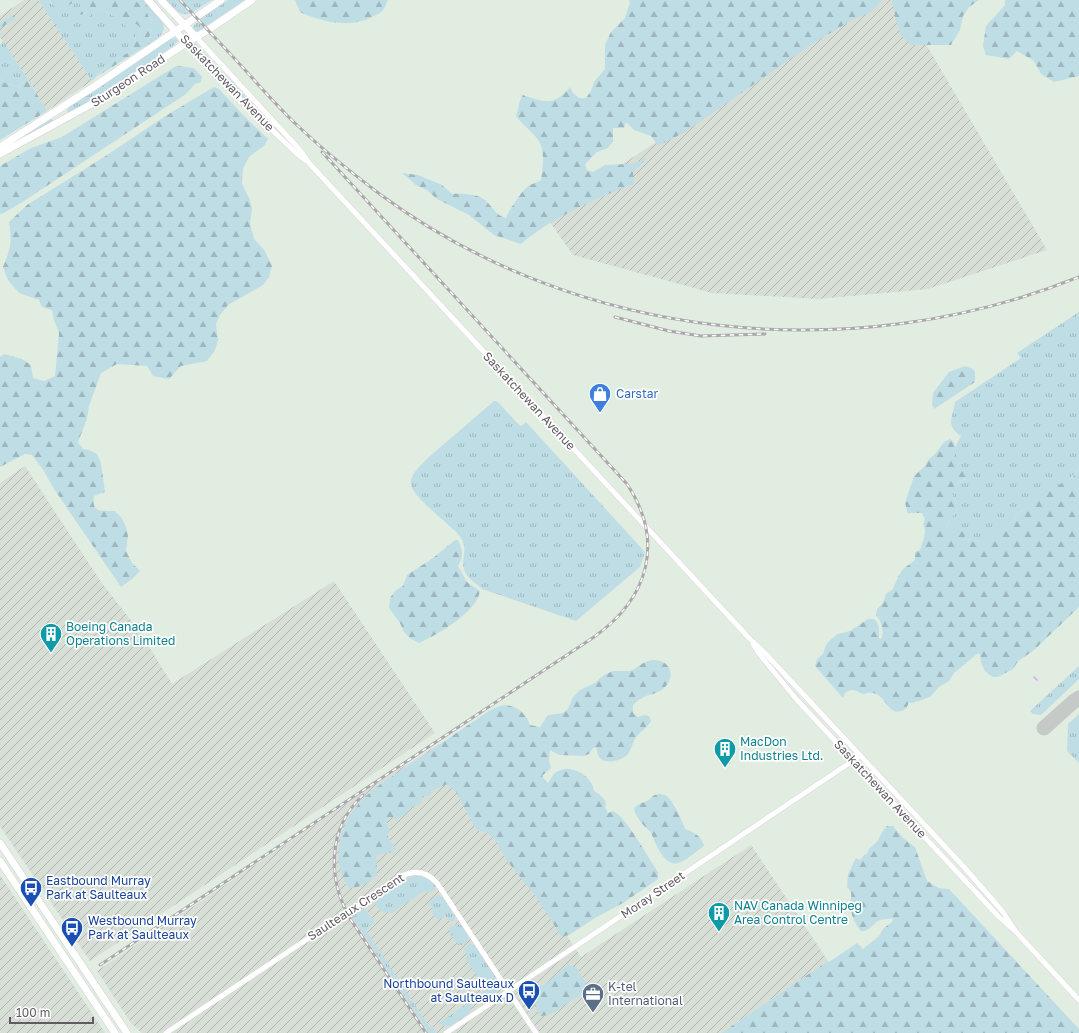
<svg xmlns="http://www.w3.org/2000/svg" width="1079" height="1033" font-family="'Golos Text',sans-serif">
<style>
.industrial{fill:url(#industrial-furrows)}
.grass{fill:url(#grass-tufts)}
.forest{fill:url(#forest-firs)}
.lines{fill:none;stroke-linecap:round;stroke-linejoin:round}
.stream{stroke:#dea0ff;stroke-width:1.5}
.taxiway{stroke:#c6cac6;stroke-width:15}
.street-casing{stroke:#dbd5db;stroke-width:6}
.secondary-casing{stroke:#d4cdd5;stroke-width:8}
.street{stroke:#fff;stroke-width:5}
.secondary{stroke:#fff;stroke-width:7}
.rail-casing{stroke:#aaa8ab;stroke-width:3}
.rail{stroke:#fff;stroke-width:1.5;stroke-dasharray:4.5;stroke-linecap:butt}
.labels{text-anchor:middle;stroke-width:3.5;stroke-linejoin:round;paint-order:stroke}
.street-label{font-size:12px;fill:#615a63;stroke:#fff}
.shop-label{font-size:12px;fill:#366cbe;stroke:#fff;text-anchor:start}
.culture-label{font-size:12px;fill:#0d838f;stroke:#fff;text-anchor:start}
.transit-label{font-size:12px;fill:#164399;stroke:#fff;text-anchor:start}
.service-label{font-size:12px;fill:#4e5e75;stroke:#fff;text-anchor:start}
</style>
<defs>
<pattern id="industrial-furrows" width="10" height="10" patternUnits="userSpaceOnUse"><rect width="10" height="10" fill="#d7ded6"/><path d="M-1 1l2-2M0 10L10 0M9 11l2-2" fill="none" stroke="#b2b7b1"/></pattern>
<pattern id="grass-tufts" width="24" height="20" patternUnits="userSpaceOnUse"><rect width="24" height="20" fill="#bedde5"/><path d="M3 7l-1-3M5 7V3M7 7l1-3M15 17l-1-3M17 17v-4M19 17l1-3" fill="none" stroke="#9eb6bd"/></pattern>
<pattern id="forest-firs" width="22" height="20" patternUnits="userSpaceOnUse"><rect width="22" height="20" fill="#bedde5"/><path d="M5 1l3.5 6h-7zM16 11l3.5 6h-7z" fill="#9eb6bd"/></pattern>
</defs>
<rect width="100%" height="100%" fill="#e2ede2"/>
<!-- industrial -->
<g class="industrial">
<polygon points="24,0 38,0 92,81 47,111 27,78 0,37 0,16"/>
<polygon points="872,0 900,0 1047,250 928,289 818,299 712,293 573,255 545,215"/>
<polygon points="25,466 101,582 140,632 172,684 334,581 435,733 90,961 0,826 0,483"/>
<polygon points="439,744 581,957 751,845 828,961 721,1033 142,1033 131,1023 97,971 377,783"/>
<polygon points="0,875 105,1033 0,1033"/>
</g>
<!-- grass -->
<g class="grass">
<path d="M 38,0 L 49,0 L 52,4 L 76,2 L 80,4 L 81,15 L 87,12 L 85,17 L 88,18 L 96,9 C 110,12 120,19 131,28 L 135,24 L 138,25 L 140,29 L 136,35 L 133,50 L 111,62 L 92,81 Z"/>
<path d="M 135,0 L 146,0 C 162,20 177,29 146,46 C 148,40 152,33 152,27 C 153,16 141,8 135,0 Z"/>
<path d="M 165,0 L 178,0 L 191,13 C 180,18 171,7 165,0 Z"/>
<polygon points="182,0 212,0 193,12"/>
<polygon points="228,0 245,0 206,26 200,19"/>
<polygon points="198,22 204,28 198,31 195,31 193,27 195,24"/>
<polygon points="175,38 178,41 173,46 120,83 74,111 67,112 68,107 170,39"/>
<polygon points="3,41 27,78 18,87 5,83 0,78 0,45"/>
<polygon points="195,43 219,69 232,81 253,105 252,106 215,71 193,49 192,45"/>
<polygon points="51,119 53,120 52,122 13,143 12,143"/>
<path d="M 1079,312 L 1079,468 C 1072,479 1061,486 1049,491 L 1048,490 L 1030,506 L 1018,513 L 1013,522 C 998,522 992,537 979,543 L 974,539 L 963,540 L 956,533 L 951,533 L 946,529 L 949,520 L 958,510 C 953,493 944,488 966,479 L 961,465 L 953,458 L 955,447 L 961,436 C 945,426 953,417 955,402 L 1021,358 L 1017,353 Z"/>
<path d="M 494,401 L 496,401 L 499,403 L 518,424 L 521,426 L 526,422 L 645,552 L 640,567 L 576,621 L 482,589 C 476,583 469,580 465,572 C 459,558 471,549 458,534 C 449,524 413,497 411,485 C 409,475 422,464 429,457 Z"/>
<polygon points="1079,666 1079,679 1041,715 1033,714 1030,711"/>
<polygon points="1079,714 1079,763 1067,751 1068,724"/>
<path d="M 412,876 C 421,875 429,878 435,885 L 435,889 L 429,893 L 424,891 L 392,913 L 380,911 L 375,904 L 376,899 L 406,879 Z"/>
<polygon points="438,895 443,898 454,915 455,918 451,922 449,921 446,916 439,920 432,913 433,909 429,903 429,901"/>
<polygon points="363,908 366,910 374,921 372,925 366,930 430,1028 433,1026 435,1033 429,1033 354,920 352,915"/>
<polygon points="456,924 461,925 469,937 468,941 462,945 458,945 449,932 450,928"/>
<path d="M 470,944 L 475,946 L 498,981 C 500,992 493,998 484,1003 L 479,1002 L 476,998 L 486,990 L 465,958 L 468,956 L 464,949 Z"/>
<polygon points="469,1002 472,1007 469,1013 451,1026 444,1026 439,1023"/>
</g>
<!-- forest -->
<g class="forest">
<path d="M 49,0 L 135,0 L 146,11 L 151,21 L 153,26 L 146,46 L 98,76 L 111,62 L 133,50 L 136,35 L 140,29 L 138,25 L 135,24 L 131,28 L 127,28 C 117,16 112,13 96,9 L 88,18 L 85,17 L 86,12 L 81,15 L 79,13 L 80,4 C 70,0 67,9 58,10 Z"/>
<path d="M 295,0 L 388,0 C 386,3 385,9 382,11 C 380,13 376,15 374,16 C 351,29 322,22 300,12 Z"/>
<path d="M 629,0 L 882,0 L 871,12 L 852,20 L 809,46 L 685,132 L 658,146 L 651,136 L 634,130 L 626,122 L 624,128 L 613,128 L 613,142 L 608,148 L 597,152 L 585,164 L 587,170 L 593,172 L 605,165 L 632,164 L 647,158 L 633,172 L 634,184 C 594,199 553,217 521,244 L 494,235 L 469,215 L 437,199 L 428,191 L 416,185 L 402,173 L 418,175 L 442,185 L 452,194 C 461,193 479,194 485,200 C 493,207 495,215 506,218 C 508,212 521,192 526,188 C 530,184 536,183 541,180 C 543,166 546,149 536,137 C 530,130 522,124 516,116 C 519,109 518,102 523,95 C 544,102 554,107 570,87 L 573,93 L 579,98 L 586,98 L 591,91 L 594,82 L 605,69 L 605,45 L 611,32 L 625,18 L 630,2 Z"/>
<polygon points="892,0 979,0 969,7 963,16 960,30 951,45 911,45 900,34 896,21"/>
<polygon points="1005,0 1079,0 1079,76 1054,82 1041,74 1034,61 1017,51 1009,59 986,55 983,46 986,26 1005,5"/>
<polygon points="14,15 15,19 0,28 0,23"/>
<polygon points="176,66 194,68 202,77 201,82 195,84 186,94 21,203 2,214 0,214 0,166 31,148 62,137"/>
<polygon points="0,78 5,83 18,87 27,78 47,111 0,140"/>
<path d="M 214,87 L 219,89 L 242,114 L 268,139 L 264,146 L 249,157 L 243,168 L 242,184 L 250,200 L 252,209 L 250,224 L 254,239 L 265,251 L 272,266 L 269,277 L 263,285 L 228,305 L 220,315 L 216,324 L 218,340 L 215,350 L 207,361 L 181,366 L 169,379 L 153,376 L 147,366 L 117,364 L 101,373 L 89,406 L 87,419 L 78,442 L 83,449 L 89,450 L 97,454 L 101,463 L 105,492 L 94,496 C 91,513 102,511 115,511 L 122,518 L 126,527 L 128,536 L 126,551 L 132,563 L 140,571 L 132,579 L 121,587 L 54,489 L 42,468 L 32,455 L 25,454 L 0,467 L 0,357 L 4,354 L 22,359 L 31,365 L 33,378 L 44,381 L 55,376 L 59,333 L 54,320 L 52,310 L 42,307 L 39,300 L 19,293 L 8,280 L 3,267 C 11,248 12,242 9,222 L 27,205 L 104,157 L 167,115 Z"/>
<polygon points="965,366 973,369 975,372 975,382 934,409 932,405 933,393 949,372"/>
<path d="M 950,439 L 954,442 L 955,447 L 954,458 L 961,465 L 968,476 C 965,480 961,480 957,483 C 947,490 955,501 958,510 L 949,520 L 946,529 L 951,531 L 951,533 L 962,530 L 966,534 L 963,540 L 974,539 L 979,543 C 993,536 995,522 1013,522 L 1018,513 L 1030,506 L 1045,483 L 1050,485 L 1048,490 L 1049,491 L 1073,477 L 1079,468 L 1079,607 L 1033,651 L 1018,661 L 1013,669 L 998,677 L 993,677 C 983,672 981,665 980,654 L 977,654 L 954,673 L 949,681 L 939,687 L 930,697 L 912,703 L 909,702 C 907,707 906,710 901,711 C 889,715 886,698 876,694 C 872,692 868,693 863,694 C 856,691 853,687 845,693 L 843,698 L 815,666 L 817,659 L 823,654 L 826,645 L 829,641 L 838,634 L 850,631 L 868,619 L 874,619 L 877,622 L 879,627 L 879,638 L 881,639 L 882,637 C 884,629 881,621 876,615 L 877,609 L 883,603 L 886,594 L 893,589 L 899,575 L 903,569 L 915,560 L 915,552 L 920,550 C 922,542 928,532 923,524 L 925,520 L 922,513 L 910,513 L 908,514 L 905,503 L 914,476 L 925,466 L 928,460 L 935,454 L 944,442 Z"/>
<path d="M 455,540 L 458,540 C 463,551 464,555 458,566 L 467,582 L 480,591 C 477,612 437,635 419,643 L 411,639 L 404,632 L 400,623 L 389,608 L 390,598 L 395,591 L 403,586 L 407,575 L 433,558 Z"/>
<path d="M 652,660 C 671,659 677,677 663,689 C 658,693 652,694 646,696 C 641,698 637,701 633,705 L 633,713 L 638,717 L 644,715 L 649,716 L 651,721 C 647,728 641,731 636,737 C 633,742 631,750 628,754 C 622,761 605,765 599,757 C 597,754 597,751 597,748 L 593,748 L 589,754 L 584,756 L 559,755 L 550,750 L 549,760 L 551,768 L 542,776 L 548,783 C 551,779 553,773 558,771 C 571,764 593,776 594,791 C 600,794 603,797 606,803 L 605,807 L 608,813 L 613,811 C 625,815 649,859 658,872 L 658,879 L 623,903 L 595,918 L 569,935 L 562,937 L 534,894 L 507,861 L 495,840 L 487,832 L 479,831 L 473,824 L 457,793 L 447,784 L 431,791 L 431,795 L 423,796 L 420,804 L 411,807 C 408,813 403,817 396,820 L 392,817 L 388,819 L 387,824 L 390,830 L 387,835 L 396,849 L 393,852 L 376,855 L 377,875 C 369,883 360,888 349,888 C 330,863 339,824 360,802 C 375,786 395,775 412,763 C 436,747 459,731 483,715 C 487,712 492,709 497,707 C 512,701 526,712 530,725 L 540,727 L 548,715 L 563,713 L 568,709 L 573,697 L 580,690 L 595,683 L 600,678 L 606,674 L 613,671 L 631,671 L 645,662 Z"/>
<path d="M 659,794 C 660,794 665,795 665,795 C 672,798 683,822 685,829 C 694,832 701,836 704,845 L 703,847 C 695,852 687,860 678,863 C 665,868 654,841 651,832 C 645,828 634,815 634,808 C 638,804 642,803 647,801 C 652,798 652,795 659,794 Z"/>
<path d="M 887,826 L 893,826 L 904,839 L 915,847 L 927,881 L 939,888 L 949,889 L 1079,1029 L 1079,1033 L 721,1033 L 828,961 L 829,962 L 857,943 L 863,949 L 879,936 L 883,929 L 893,921 L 892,918 C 887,920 883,918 878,921 C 872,925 868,932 861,931 C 854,923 851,914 850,904 C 850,900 852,896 851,892 L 847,887 L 848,874 L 856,858 L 860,860 L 864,855 L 867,854 C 870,845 874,846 878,840 C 881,835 882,831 887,826 Z"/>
<path d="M 568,965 L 576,967 L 591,991 C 586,995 580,996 574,999 C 564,1004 552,1017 540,1016 L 534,1003 L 531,992 L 534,989 L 547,983 Z"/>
</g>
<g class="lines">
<!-- stream -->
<polyline class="stream" points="1034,677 1037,680"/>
<!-- taxiway -->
<polyline class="taxiway" points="1044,728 1073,702 1079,698"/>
<!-- street casing -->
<g class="street-casing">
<g id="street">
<polyline points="196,37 300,150 309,163 750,639 764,652 964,867 1003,912 1016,932"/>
<polyline points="186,43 214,74 296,153 305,160"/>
<polyline points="753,644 760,655 797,700 999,917 1016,932 1079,1000"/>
<path d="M 166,1033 L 402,876 C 416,869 427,872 437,883 L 536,1033"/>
<polyline points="446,1033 860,756"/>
</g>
</g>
<!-- secondary casing -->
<g class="secondary-casing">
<g id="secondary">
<polyline points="148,0 186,43"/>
<polyline points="161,0 196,37"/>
<polyline points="0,147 95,86 221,0"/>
<polyline points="0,154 99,100 186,43 208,30 252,0"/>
<polyline points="0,843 127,1033"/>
<polyline points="0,861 115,1033"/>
</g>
</g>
<!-- street -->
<use href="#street" class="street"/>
<!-- secondary -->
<use href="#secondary" class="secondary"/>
<!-- rail casing -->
<g class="rail-casing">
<g id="rail">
<path d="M 180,0 C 202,24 224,47 246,71 C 263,90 280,109 298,126 C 324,151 352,173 381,195 C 580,341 851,369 1079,277"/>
<polyline points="615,317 669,331 701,336 765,334"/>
<path d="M 363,795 C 327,829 327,879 351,920 L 426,1033"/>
<path d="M 100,965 L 594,637 C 649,598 665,541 627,484 L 322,152"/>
</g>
</g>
<!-- rail -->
<use href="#rail" class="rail"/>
</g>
<!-- icons -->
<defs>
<g id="shop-pin" transform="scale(1.15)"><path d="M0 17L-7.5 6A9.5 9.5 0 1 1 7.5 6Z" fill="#3f7fe0" stroke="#fff"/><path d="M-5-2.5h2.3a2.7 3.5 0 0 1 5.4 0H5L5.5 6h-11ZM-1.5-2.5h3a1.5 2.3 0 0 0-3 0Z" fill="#fff"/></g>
<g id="building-pin" transform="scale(1.15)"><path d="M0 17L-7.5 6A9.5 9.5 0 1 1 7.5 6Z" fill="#0f9aa8" stroke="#fff"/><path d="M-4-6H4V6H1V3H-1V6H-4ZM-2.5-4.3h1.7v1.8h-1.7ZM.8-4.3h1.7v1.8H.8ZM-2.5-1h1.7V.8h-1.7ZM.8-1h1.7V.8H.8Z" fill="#fff"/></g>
<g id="bus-pin" transform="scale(1.15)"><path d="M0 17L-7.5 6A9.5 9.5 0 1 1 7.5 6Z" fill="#1a4fb4" stroke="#fff"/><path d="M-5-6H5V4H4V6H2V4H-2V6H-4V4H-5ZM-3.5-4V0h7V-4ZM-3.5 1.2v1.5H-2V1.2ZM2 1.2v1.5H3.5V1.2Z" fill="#fff"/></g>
<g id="office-pin" transform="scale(1.15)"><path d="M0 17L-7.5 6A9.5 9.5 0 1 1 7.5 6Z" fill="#5c6f8a" stroke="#fff"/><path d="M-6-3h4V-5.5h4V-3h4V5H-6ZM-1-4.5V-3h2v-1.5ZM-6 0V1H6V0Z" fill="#fff"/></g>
</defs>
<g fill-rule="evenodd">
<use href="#shop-pin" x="600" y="394"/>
<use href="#building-pin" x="51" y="634"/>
<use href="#building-pin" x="725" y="749"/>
<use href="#bus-pin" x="31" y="888"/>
<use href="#building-pin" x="719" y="913"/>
<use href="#bus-pin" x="72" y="928"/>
<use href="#bus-pin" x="529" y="991"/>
<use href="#office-pin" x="593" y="994"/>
</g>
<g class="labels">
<!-- street labels -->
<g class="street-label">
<text transform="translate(128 81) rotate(-33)" y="4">Sturgeon Road</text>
<text transform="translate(227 83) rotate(46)" y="4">Saskatchewan Avenue</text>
<text transform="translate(529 401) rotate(47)" y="4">Saskatchewan Avenue</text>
<text transform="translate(880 789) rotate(47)" y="4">Saskatchewan Avenue</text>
<text transform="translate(653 895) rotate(-34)" y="4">Moray Street</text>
<text transform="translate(356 907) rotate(-33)" y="4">Saulteaux Crescent</text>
</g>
<!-- shop labels -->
<g class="shop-label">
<text x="616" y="398">Carstar</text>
</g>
<!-- culture labels -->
<g class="culture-label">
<text x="66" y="631">Boeing Canada<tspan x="66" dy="14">Operations Limited</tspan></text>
<text x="740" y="746">MacDon<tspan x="740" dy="14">Industries Ltd.</tspan></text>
<text x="734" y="910">NAV Canada Winnipeg<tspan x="734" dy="14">Area Control Centre</tspan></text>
</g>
<!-- transit labels -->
<g class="transit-label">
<text x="46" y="885">Eastbound Murray<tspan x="46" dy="14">Park at Saulteaux</tspan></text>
<text x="88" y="925">Westbound Murray<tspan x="88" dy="14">Park at Saulteaux</tspan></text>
<text x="514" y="988" text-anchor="end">Northbound Saulteaux<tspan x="514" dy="14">at Saulteaux D</tspan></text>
</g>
<!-- service labels -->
<g class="service-label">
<text x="608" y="991">K-tel<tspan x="608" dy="14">International</tspan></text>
</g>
</g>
<!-- scale -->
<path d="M10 1017v6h83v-6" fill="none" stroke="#615a63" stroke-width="2"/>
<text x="16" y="1017" font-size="12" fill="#615a63" stroke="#ffffff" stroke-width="3" paint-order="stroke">100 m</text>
</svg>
